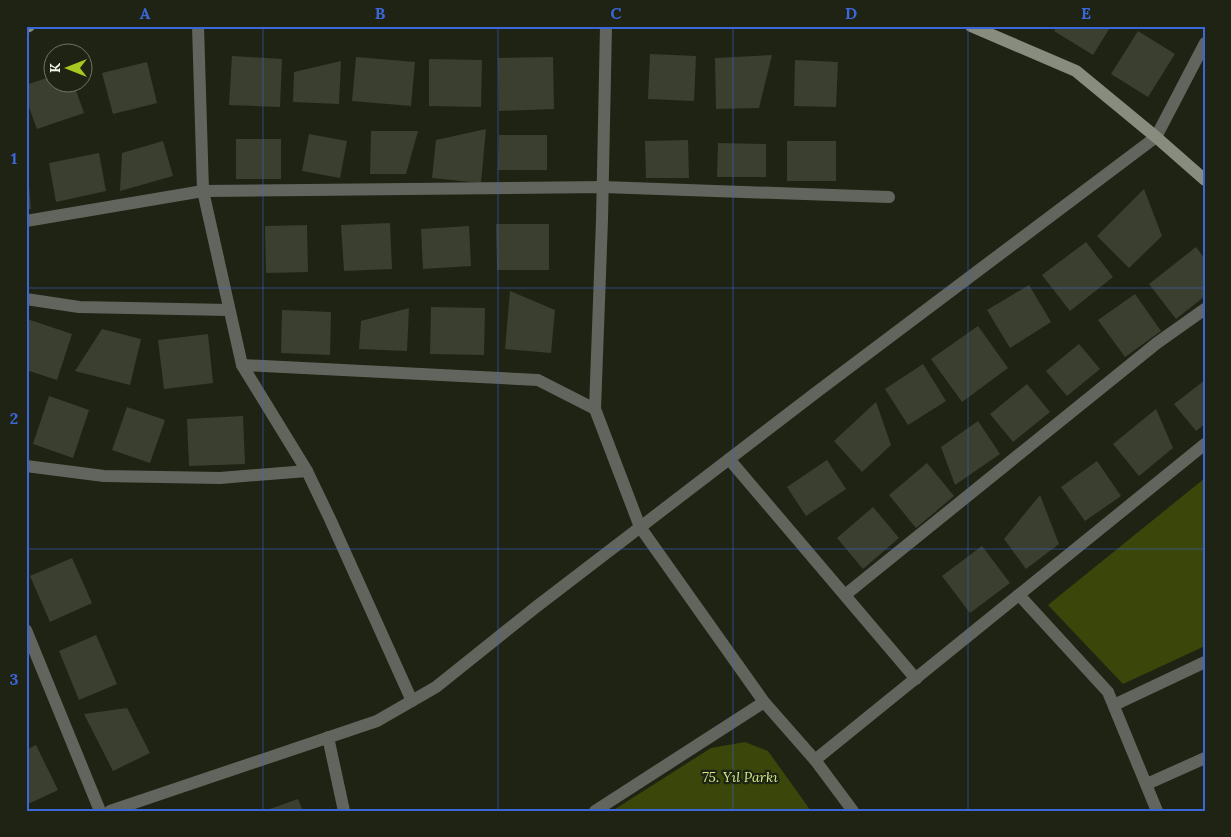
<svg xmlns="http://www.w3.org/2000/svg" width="1231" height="837" font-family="Lora,serif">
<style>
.green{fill:#3a460a}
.building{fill:#3a3f2f}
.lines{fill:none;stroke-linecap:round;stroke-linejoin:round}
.street{stroke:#62655d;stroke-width:12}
.secondary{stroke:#888c7f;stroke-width:12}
.grid{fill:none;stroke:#3c67db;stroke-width:1;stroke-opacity:0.55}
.labels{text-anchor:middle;stroke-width:4.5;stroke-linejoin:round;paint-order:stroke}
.park-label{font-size:14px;font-style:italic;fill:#d0eb86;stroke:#1f2314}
.neatline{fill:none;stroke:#3c67db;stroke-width:2}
.grid-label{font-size:16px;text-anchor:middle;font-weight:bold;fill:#3c67db}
</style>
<rect width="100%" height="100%" fill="#1f2314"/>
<!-- green -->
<g class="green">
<polygon points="1205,478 1205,646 1123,684 1048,605"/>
<polygon points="745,742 768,751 811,811 612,811 711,748"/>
</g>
<!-- building -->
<g class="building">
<polygon points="1057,26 1111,26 1093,55 1054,31"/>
<polygon points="1138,31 1175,54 1148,97 1111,74"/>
<polygon points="650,54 696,56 694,101 648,99"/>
<polygon points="772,55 759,108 716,109 715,58"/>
<polygon points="232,56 282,59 280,107 229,105"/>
<polygon points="356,57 415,62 411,106 352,101"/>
<polygon points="553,57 554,109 499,111 498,58"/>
<polygon points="429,59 482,60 481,107 429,106"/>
<polygon points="795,60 838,62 836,107 794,106"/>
<polygon points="341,61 339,104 293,102 294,72"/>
<polygon points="147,62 157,103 113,114 102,73"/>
<polygon points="52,76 52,82 73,82 84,113 37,129 26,99 26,85"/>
<polygon points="486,129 481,183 432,178 436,140"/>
<polygon points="371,131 418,131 406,174 370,174"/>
<polygon points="309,134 347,141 340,178 302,171"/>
<polygon points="499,135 547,135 547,170 498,170"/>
<rect x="236" y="139" width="45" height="40"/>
<polygon points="688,140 689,178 646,178 645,141"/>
<polygon points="163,141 173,176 120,191 122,153"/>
<rect x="787" y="141" width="49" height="40"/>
<polygon points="718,143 766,144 766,177 717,177"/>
<polygon points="99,153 106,191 56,202 49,163"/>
<polygon points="26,175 28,175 31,209 26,209"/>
<polygon points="1144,189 1162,236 1129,268 1097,236"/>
<polygon points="390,223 392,269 344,271 341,225"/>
<polygon points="496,224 549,224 549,270 497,270"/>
<polygon points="307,225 308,272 266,273 265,226"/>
<polygon points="469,226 471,266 423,269 421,229"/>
<polygon points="1086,242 1113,277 1070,311 1042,275"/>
<polygon points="1196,247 1205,259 1205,296 1176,319 1149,284"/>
<polygon points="1029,285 1051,322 1010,348 987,310"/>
<polygon points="510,291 555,310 551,353 505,349"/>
<polygon points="1135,294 1161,331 1125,357 1098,320"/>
<polygon points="431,307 485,308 484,355 430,354"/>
<polygon points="409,308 407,351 359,349 361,321"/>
<polygon points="282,310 331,312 330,355 281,353"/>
<polygon points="27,319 72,334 57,380 26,370"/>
<polygon points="978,326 1008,368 962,402 931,359"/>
<polygon points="102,329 141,339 130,385 75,371"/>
<polygon points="208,334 213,383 164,389 158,340"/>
<polygon points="1079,344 1100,369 1067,396 1046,371"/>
<polygon points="923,364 946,401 908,425 885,389"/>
<polygon points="1205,380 1205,424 1196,431 1174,404"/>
<polygon points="1027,384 1050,412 1013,442 990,414"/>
<polygon points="49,396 89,410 73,458 33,444"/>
<polygon points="876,402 891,445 862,472 834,441"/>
<polygon points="127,407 165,420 150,463 112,450"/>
<polygon points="1156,409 1173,448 1139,476 1113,444"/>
<polygon points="243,416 245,464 189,466 187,419"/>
<polygon points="978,421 1000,454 955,485 941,447"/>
<polygon points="827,460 846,489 806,516 787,487"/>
<polygon points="1097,461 1121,496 1085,521 1061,487"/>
<polygon points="927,463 954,496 916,528 889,495"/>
<polygon points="1040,495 1059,544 1026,569 1004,539"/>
<polygon points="873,507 899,538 863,569 837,538"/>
<polygon points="982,546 1010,583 970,613 942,576"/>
<polygon points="72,558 92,603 50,622 30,576"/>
<polygon points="96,635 117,684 79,700 59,651"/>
<polygon points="127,708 150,753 113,771 84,714"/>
<polygon points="36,745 58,790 26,805 26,750"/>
<polygon points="298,799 303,811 267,811 267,810"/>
</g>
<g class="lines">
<!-- street -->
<g class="street">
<polyline points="198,26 203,191 242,365 307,471 330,519 412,701"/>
<polyline points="606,26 602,220 595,409 640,527 764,702 815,760 853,811"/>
<polyline points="26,221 203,191 603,187 889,197"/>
<polyline points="26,299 79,307 229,310"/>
<polyline points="242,365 538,380 595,409"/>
<polyline points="729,459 916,679"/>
<polyline points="26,466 104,476 220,478 307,471"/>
<polyline points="845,595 1157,343 1205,309"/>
<polyline points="1019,595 1108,692 1157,811"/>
<polyline points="26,630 100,811"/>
<polyline points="1114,705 1205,662"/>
<polyline points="328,737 344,811"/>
<polyline points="815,760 1205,444"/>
<polyline points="1147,784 1205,758"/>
<polyline points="110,811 377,721 436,687 536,607 818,391 1156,137 1205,43"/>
<polyline points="595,811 764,702"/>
</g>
<!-- secondary -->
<g class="secondary">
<polyline points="971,26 1076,71 1156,137 1205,180"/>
<polyline points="26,27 29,26"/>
</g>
</g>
<!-- grid -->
<path class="grid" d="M 263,26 L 263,811M 498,26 L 498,811M 733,26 L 733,811M 968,26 L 968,811M 26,288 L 1205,288M 26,549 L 1205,549"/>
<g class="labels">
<!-- park labels -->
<g class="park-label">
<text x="740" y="782">75. Yıl Parkı</text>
</g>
</g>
<!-- border -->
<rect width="1231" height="837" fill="none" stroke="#1f2314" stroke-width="55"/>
<!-- north arrow -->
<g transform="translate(68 68) rotate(270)"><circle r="24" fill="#1f2314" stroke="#727669"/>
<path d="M0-4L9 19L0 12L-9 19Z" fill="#a6c820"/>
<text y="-8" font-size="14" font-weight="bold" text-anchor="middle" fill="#eff3e9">K</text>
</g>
<rect x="28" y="28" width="1176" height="782" class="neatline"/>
<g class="grid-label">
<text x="145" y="19">A</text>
<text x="380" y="19">B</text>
<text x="616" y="19">C</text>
<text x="851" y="19">D</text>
<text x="1086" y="19">E</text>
<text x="14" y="164">1</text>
<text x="14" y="424">2</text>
<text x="14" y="685">3</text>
</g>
</svg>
